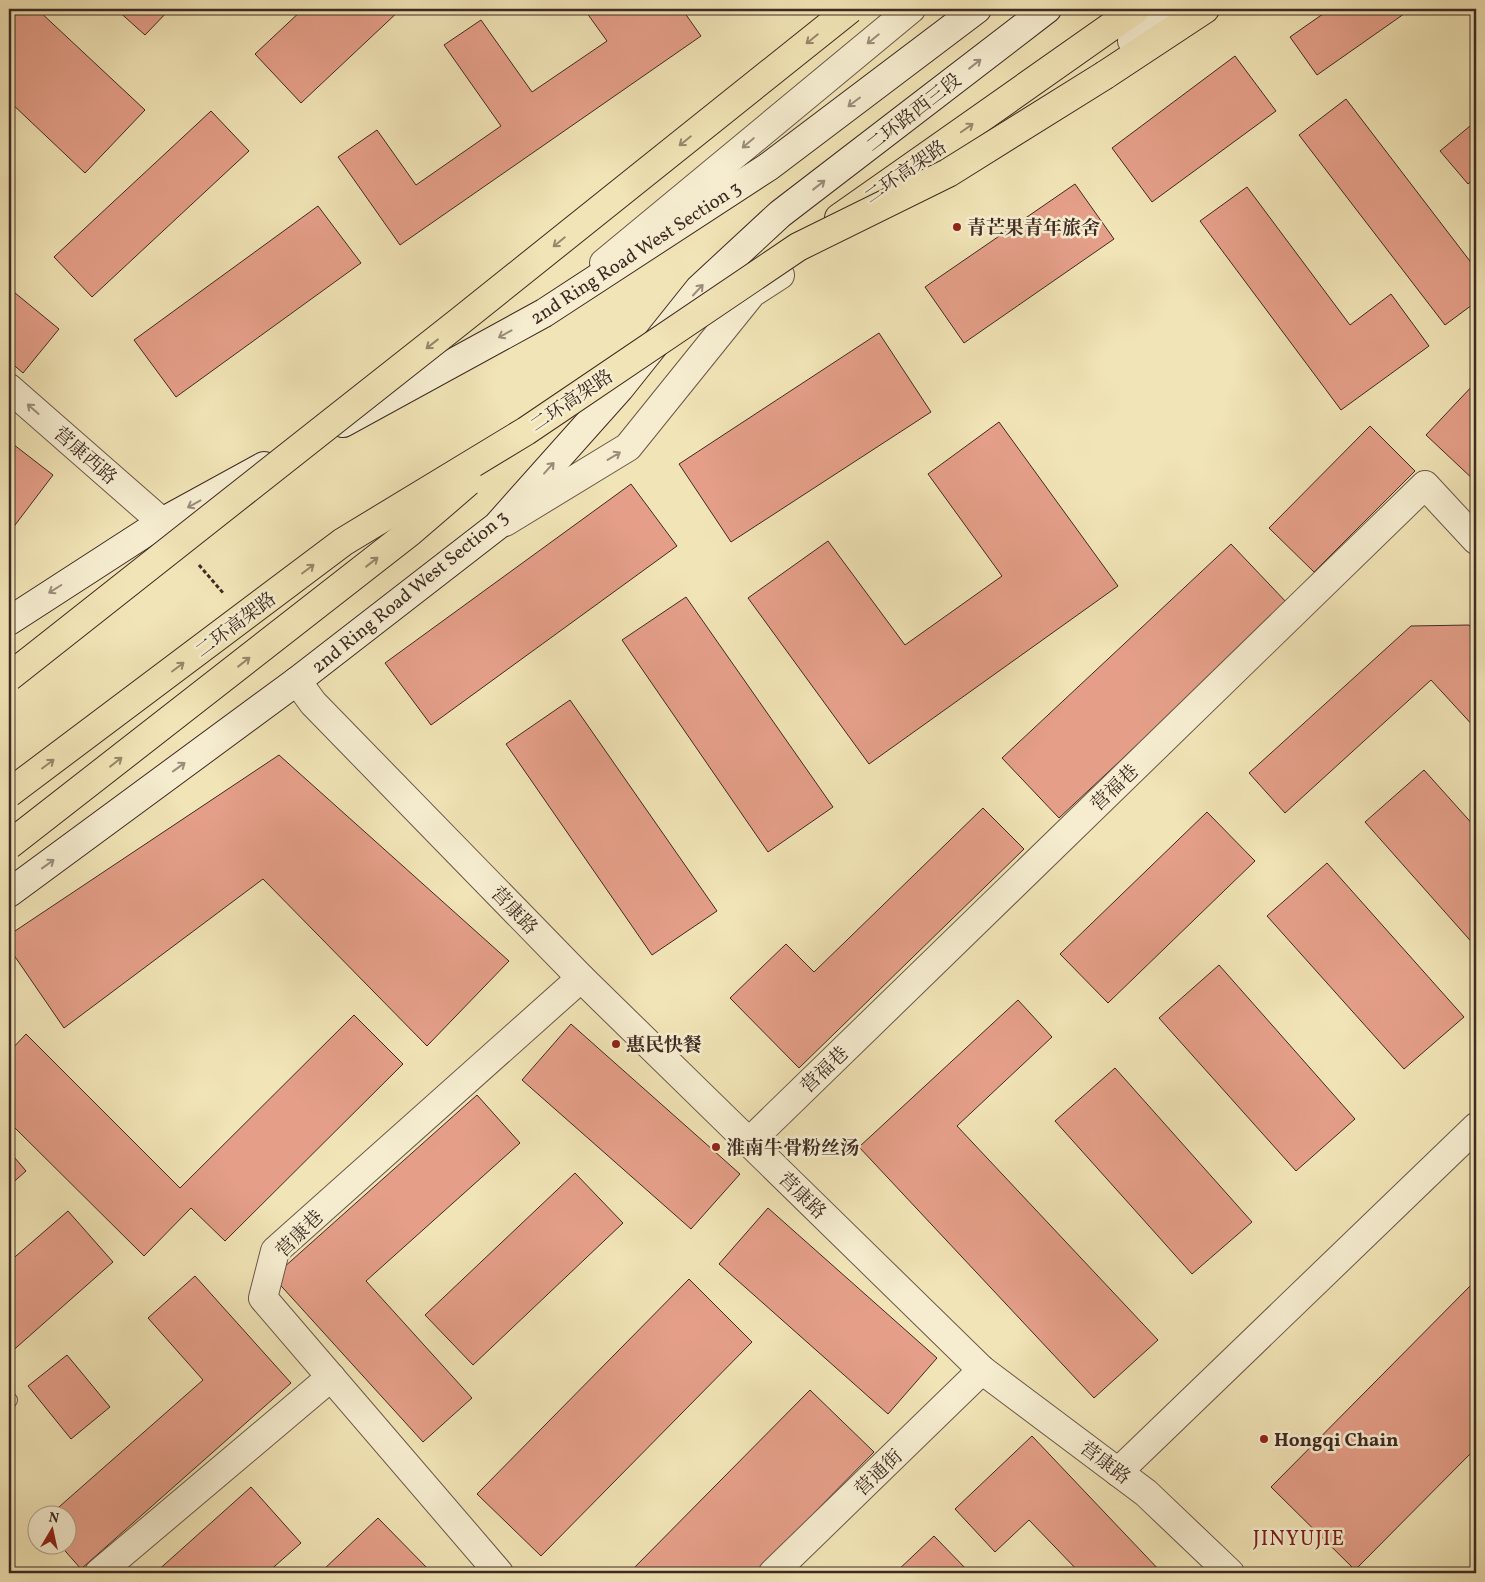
<svg xmlns="http://www.w3.org/2000/svg" width="1485" height="1582" font-family="Vollkorn,'Noto Serif SC',serif">
<style>
.building{fill:#e59f89;stroke:#3e2a23}
.lines{fill:none;stroke-linecap:round;stroke-linejoin:round}
.service-casing{stroke:#6b5848;stroke-width:16}
.minor-casing{stroke:#6b5848;stroke-width:30}
.tertiary-casing{stroke:#6b5848;stroke-width:30}
.secondary-casing{stroke:#3e2a23;stroke-width:30}
.trunk-casing{stroke:#3e2a23;stroke-width:30}
.path{stroke:#3e2a23;stroke-width:3;stroke-dasharray:4 2.5;stroke-linecap:butt}
.service{stroke:#f6edd0;stroke-width:14}
.minor{stroke:#f6edd0;stroke-width:28}
.tertiary{stroke:#f6edd0;stroke-width:28}
.secondary{stroke:#f6edd0;stroke-width:28}
.trunk{stroke:#f1e4b6;stroke-width:28}
.trunk-bridge-casing{stroke:#3e2a23;stroke-width:30;stroke-linecap:butt}
.trunk-bridge{stroke:#f1e4b6;stroke-width:28}
.oneway{stroke:#98876c}
.oneway2{stroke:#9a8c7a}
.poi-dot{fill:#8f2418;stroke:#f6edd0;stroke-width:2}
.labels{text-anchor:middle;stroke-width:5;stroke-linejoin:round;paint-order:stroke}
.street-label{font-size:19px;fill:#3e2a23;stroke:#f6edd0}
.poi-label{font-size:19px;font-weight:bold;fill:#3e2a23;stroke:#f6edd0;text-anchor:start}
.quarter-label{font-size:21px;letter-spacing:1px;fill:#7a1f14;stroke:#f6edd0}
</style>
<rect width="100%" height="100%" fill="#f1e4b6"/>
<filter id="stains"><feTurbulence type="fractalNoise" baseFrequency=".004" numOctaves="4"/><feColorMatrix values="0 0 0 0 .2 0 0 0 0 .09 0 0 0 0 .02 0 0 0 .5 -.17"/></filter>
<radialGradient id="worn" r=".72"><stop offset=".6" stop-color="#630" stop-opacity="0"/><stop offset="1" stop-color="#630" stop-opacity=".3"/></radialGradient>
<!-- building -->
<g class="building">
<polygon points="9,9 37,9 145,110 85,173 9,101"/>
<polygon points="116,9 170,9 145,35"/>
<polygon points="303,9 401,9 301,103 255,54"/>
<polygon points="584,9 682,9 701,36 400,245 338,157 377,130 416,185 501,126 444,45 481,20 532,92 607,41"/>
<polygon points="732,9 741,9 735,14"/>
<polygon points="1330,9 1411,9 1317,75 1290,37"/>
<polygon points="1235,56 1276,111 1152,202 1112,148"/>
<polygon points="1346,99 1476,269 1476,302 1445,325 1299,135"/>
<polygon points="211,111 249,151 92,297 54,257"/>
<polygon points="1476,121 1476,177 1468,184 1440,151"/>
<polygon points="1075,184 1114,239 964,343 925,287"/>
<polygon points="1247,187 1350,325 1391,294 1429,346 1341,410 1200,221"/>
<polygon points="318,206 361,263 176,397 134,340"/>
<polygon points="9,288 59,329 23,373 9,361"/>
<polygon points="879,333 931,412 731,542 679,464"/>
<polygon points="1476,382 1476,482 1426,435"/>
<polygon points="999,422 1118,586 869,764 748,598 828,541 905,645 1002,576 928,474"/>
<polygon points="1370,426 1415,471 1314,572 1269,528"/>
<polygon points="9,441 53,475 9,533"/>
<polygon points="631,484 677,546 431,725 385,663"/>
<polygon points="1231,544 1288,604 1059,818 1002,758"/>
<polygon points="686,597 833,807 768,852 622,640"/>
<polygon points="1469,625 1476,634 1476,729 1431,680 1285,813 1249,773 1411,626"/>
<polygon points="570,700 717,911 652,955 506,744"/>
<polygon points="279,755 509,961 427,1046 263,879 64,1028 9,948 9,935"/>
<polygon points="1424,770 1476,828 1476,947 1365,822"/>
<polygon points="983,808 1024,849 799,1068 730,998 786,944 814,972"/>
<polygon points="1207,812 1255,861 1108,1003 1060,954"/>
<polygon points="1327,863 1464,1017 1404,1069 1267,916"/>
<polygon points="1219,965 1355,1119 1296,1171 1159,1018"/>
<polygon points="1018,1000 1052,1037 957,1126 1158,1340 1094,1398 859,1147"/>
<polygon points="354,1015 403,1064 225,1241 191,1208 144,1256 9,1122 9,1052 26,1034 180,1188"/>
<polygon points="571,1024 740,1174 691,1229 522,1080"/>
<polygon points="1115,1068 1252,1222 1192,1274 1055,1121"/>
<polygon points="477,1095 520,1143 366,1281 472,1398 423,1442 273,1277"/>
<polygon points="9,1151 26,1171 9,1186"/>
<polygon points="575,1173 623,1223 473,1365 425,1315"/>
<polygon points="768,1208 937,1358 888,1414 719,1264"/>
<polygon points="68,1211 113,1262 9,1354 9,1262"/>
<polygon points="195,1276 291,1383 81,1569 59,1544 68,1544 68,1514 51,1514 203,1380 148,1318"/>
<polygon points="689,1279 752,1342 541,1556 477,1494"/>
<polygon points="1476,1280 1476,1448 1355,1570 1271,1487"/>
<polygon points="67,1355 110,1407 71,1439 28,1386"/>
<polygon points="810,1390 874,1452 755,1573 629,1573"/>
<polygon points="1032,1436 1162,1573 1080,1573 1029,1520 995,1552 955,1509"/>
<polygon points="251,1487 301,1543 267,1573 155,1573"/>
<polygon points="378,1518 432,1573 325,1573 322,1571"/>
<polygon points="934,1536 970,1573 895,1573"/>
</g>
<g class="lines">
<!-- service casing -->
<g class="service-casing">
<polyline id="service" points="9,1401 10,1400"/>
</g>
<!-- minor casing -->
<g class="minor-casing">
<g id="minor">
<polyline points="297,681 313,703 581,978 982,1370 1146,1493 1230,1573"/>
<polyline points="749,1142 1425,485 1476,540"/>
<polyline points="1118,1472 1476,1127"/>
<polyline points="99,1573 331,1377"/>
<polyline points="499,1573 263,1298 275,1251 581,978"/>
<polyline points="773,1573 982,1370"/>
</g>
</g>
<!-- tertiary casing -->
<g class="tertiary-casing">
<g id="tertiary">
<polyline points="1132,41 1180,9"/>
<polyline points="604,263 911,9"/>
<polyline points="9,388 162,522"/>
<polyline points="505,522 628,447 752,293 780,275"/>
</g>
</g>
<!-- secondary casing -->
<g class="secondary-casing">
<g id="secondary">
<polyline points="343,423 544,313 768,167 977,9"/>
<polyline points="9,621 162,522 264,466"/>
<polyline points="9,893 297,681 497,526 620,388 699,289 780,214 1047,9"/>
</g>
</g>
<!-- trunk casing -->
<g class="trunk-casing">
<g id="trunk">
<polyline points="1105,75 1205,9"/>
<polyline points="839,218 1136,9"/>
</g>
</g>
<!-- path -->
<polyline class="path" points="199,565 224,594"/>
<!-- service -->
<use href="#service" class="service"/>
<!-- minor -->
<use href="#minor" class="minor"/>
<!-- tertiary -->
<use href="#tertiary" class="tertiary"/>
<!-- secondary -->
<use href="#secondary" class="secondary"/>
<!-- trunk -->
<use href="#trunk" class="trunk"/>
<!-- trunk-bridge casing -->
<g class="trunk-bridge-casing">
<g id="trunk-bridge">
<polyline points="9,677 460,321 850,9"/>
<polyline points="9,793 343,542 526,431 798,247 948,173 1105,75"/>
<polyline points="9,845 410,532 468,482"/>
</g>
</g>
<!-- trunk-bridge -->
<use href="#trunk-bridge" class="trunk-bridge"/>
</g>
<!-- one-way arrows -->
<defs><path id="oneway-shaft" d="M-6 0H5M1.5-3L5.5 0L1.5 3" fill="none" stroke-width="1.6" stroke-linecap="round" stroke-linejoin="round" transform="scale(1.25)"/></defs>
<g class="oneway">
<use href="#oneway-shaft" transform="translate(812 39) rotate(141)"/>
<use href="#oneway-shaft" transform="translate(967 128) rotate(-35)"/>
<use href="#oneway-shaft" transform="translate(685 141) rotate(141)"/>
<use href="#oneway-shaft" transform="translate(559 242) rotate(141)"/>
<use href="#oneway-shaft" transform="translate(432 344) rotate(142)"/>
<use href="#oneway-shaft" transform="translate(372 562) rotate(-38)"/>
<use href="#oneway-shaft" transform="translate(308 569) rotate(-37)"/>
<use href="#oneway-shaft" transform="translate(244 662) rotate(-38)"/>
<use href="#oneway-shaft" transform="translate(178 667) rotate(-37)"/>
<use href="#oneway-shaft" transform="translate(116 762) rotate(-38)"/>
<use href="#oneway-shaft" transform="translate(48 764) rotate(-37)"/>
</g>
<g class="oneway2">
<use href="#oneway-shaft" transform="translate(873 39) rotate(141)"/>
<use href="#oneway-shaft" transform="translate(975 64) rotate(-38)"/>
<use href="#oneway-shaft" transform="translate(854 102) rotate(143)"/>
<use href="#oneway-shaft" transform="translate(748 143) rotate(140)"/>
<use href="#oneway-shaft" transform="translate(819 185) rotate(-38)"/>
<use href="#oneway-shaft" transform="translate(698 290) rotate(-47)"/>
<use href="#oneway-shaft" transform="translate(505 334) rotate(151)"/>
<use href="#oneway-shaft" transform="translate(33 409) rotate(-139)"/>
<use href="#oneway-shaft" transform="translate(614 456) rotate(-31)"/>
<use href="#oneway-shaft" transform="translate(549 468) rotate(-48)"/>
<use href="#oneway-shaft" transform="translate(194 504) rotate(151)"/>
<use href="#oneway-shaft" transform="translate(55 589) rotate(148)"/>
<use href="#oneway-shaft" transform="translate(179 767) rotate(-36)"/>
<use href="#oneway-shaft" transform="translate(48 864) rotate(-36)"/>
</g>
<!-- markers -->
<g class="poi-dot">
<circle cx="957" cy="227" r="5"/>
<circle cx="616" cy="1044" r="5"/>
<circle cx="716" cy="1147" r="5"/>
<circle cx="1264" cy="1439" r="5"/>
</g>
<g class="labels">
<!-- street labels -->
<g class="street-label">
<text transform="translate(913 112) rotate(-38)" y="7">二环路西三段</text>
<text transform="translate(905 171) rotate(-35)" y="7">二环高架路</text>
<text transform="translate(635 252) rotate(-33)" y="7">2nd Ring Road West Section 3</text>
<text transform="translate(571 400) rotate(-34)" y="7">二环高架路</text>
<text transform="translate(86 455) rotate(41)" y="7">营康西路</text>
<text transform="translate(409 591) rotate(-39)" y="7">2nd Ring Road West Section 3</text>
<text transform="translate(235 624) rotate(-37)" y="7">二环高架路</text>
<text transform="translate(1114 787) rotate(-44)" y="7">营福巷</text>
<text transform="translate(515 910) rotate(46)" y="7">营康路</text>
<text transform="translate(824 1069) rotate(-44)" y="7">营福巷</text>
<text transform="translate(803 1195) rotate(44)" y="7">营康路</text>
<text transform="translate(299 1233) rotate(-45)" y="7">营康巷</text>
<text transform="translate(1106 1462) rotate(37)" y="7">营康路</text>
<text transform="translate(878 1472) rotate(-44)" y="7">营通街</text>
</g>
<!-- poi labels -->
<g class="poi-label">
<text x="967" y="234">青芒果青年旅舍</text>
<text x="626" y="1051">惠民快餐</text>
<text x="726" y="1154">淮南牛骨粉丝汤</text>
<text x="1274" y="1446">Hongqi Chain</text>
</g>
<!-- quarter labels -->
<g class="quarter-label">
<text x="1299" y="1545">JINYUJIE</text>
</g>
</g>
<!-- margin -->
<rect width="1485" height="1582" fill="none" stroke="#f1e4b6" stroke-width="30"/>
<rect x="10" y="10" width="1465" height="1562" fill="none" stroke="#3e2a23" stroke-width="2.5"/>
<rect x="15" y="15" width="1455" height="1552" fill="none" stroke="#3e2a23"/>
<!-- north arrow -->
<g transform="translate(52 1530) rotate(9)"><circle r="24" fill="#f6edd0" stroke="#ac9f8b"/>
<path d="M0-4L9 19L0 12L-9 19Z" fill="#8f2418"/>
<text y="-8" font-size="14" font-weight="bold" text-anchor="middle" fill="#3e2a23">N</text>
</g>
<rect width="100%" height="100%" filter="url(#stains)"/>
<rect width="100%" height="100%" fill="url(#worn)"/>
</svg>
